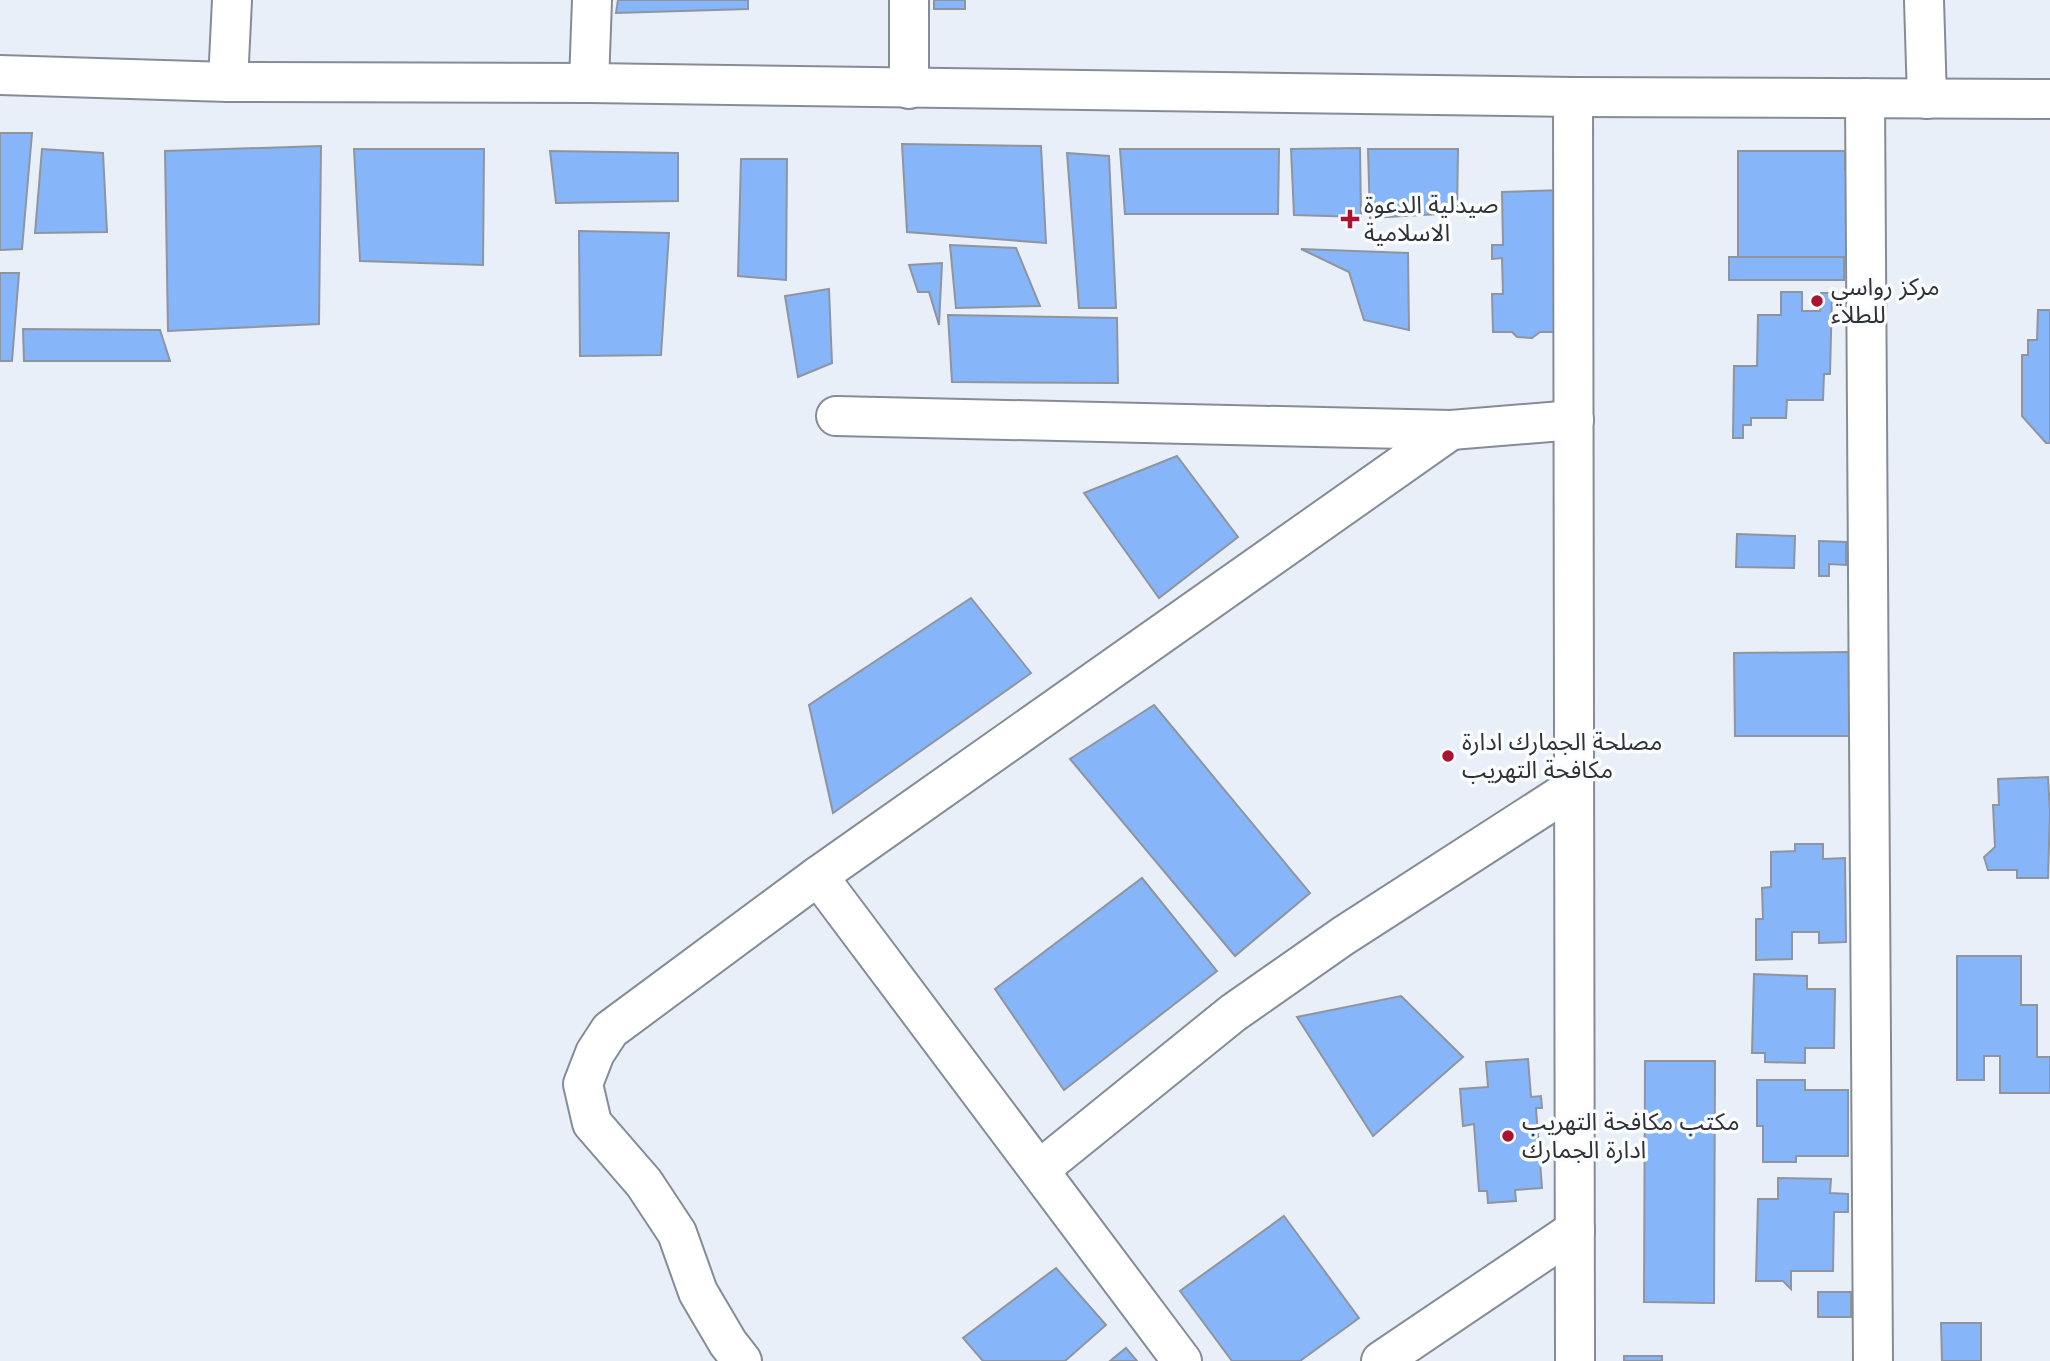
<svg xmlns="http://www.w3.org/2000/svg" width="2050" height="1361" font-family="'PT Sans','Noto Sans Arabic',sans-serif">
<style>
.building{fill:#86b6f9;stroke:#8f959e;stroke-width:2}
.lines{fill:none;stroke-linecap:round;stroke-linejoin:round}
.street-casing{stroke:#868c95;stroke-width:42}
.secondary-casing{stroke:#868c95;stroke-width:42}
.street{stroke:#fff;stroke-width:38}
.secondary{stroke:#fff;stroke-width:38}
.poi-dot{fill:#aa1332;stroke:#fbfcfe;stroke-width:2.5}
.labels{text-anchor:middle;stroke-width:7;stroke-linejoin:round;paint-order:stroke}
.poi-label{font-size:24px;fill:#2e3135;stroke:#fbfcfe;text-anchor:start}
</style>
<rect width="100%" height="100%" fill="#e8eff9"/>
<!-- building -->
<g class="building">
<polygon points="618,0 748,0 748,9 616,13"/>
<rect x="934" y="0" width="31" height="9"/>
<polygon points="0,133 32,133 22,249 0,250"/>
<polygon points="902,144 1041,146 1046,243 907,232"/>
<polygon points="321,146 319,324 168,331 165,151"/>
<polygon points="1360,148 1361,217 1294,215 1291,149"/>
<polygon points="42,149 103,153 107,232 35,233"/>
<polygon points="354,149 484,149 483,265 360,261"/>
<polygon points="1120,149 1279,149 1278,214 1125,214"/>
<polygon points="1368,149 1458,149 1457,213 1370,218"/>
<polygon points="550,151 678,153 678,201 556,203"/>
<polygon points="1738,151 1845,151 1845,170 1856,170 1856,258 1738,257"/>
<polygon points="1067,153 1109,156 1116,308 1079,308"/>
<polygon points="741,159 787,159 786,280 738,276"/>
<polygon points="1563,190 1557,332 1540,332 1532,338 1517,337 1512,332 1493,332 1492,294 1503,294 1502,258 1492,259 1492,245 1503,245 1502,192"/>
<polygon points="579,231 669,233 661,355 580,356"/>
<polygon points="950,245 1016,248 1040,306 956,308"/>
<polygon points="1301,249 1408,253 1409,330 1364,320 1349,272"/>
<rect x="1729" y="257" width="115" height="23"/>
<polygon points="942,263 939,325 929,292 918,292 909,265"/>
<polygon points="0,273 19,273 12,361 0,361"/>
<polygon points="829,289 832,363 798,377 785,296"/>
<polygon points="1781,292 1802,292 1802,311 1820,311 1821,293 1832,293 1830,374 1824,374 1823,400 1787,400 1786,418 1751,418 1751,425 1743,425 1743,438 1733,438 1734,366 1757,366 1758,315 1781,315"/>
<polygon points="2038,310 2050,310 2050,443 2046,443 2022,416 2022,355 2028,355 2028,340 2037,340"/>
<polygon points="948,315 1117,318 1118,383 952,382"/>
<polygon points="23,329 160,330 170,361 24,361"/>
<polygon points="1177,456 1238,537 1159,598 1084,493"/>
<polygon points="1737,534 1795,536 1794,568 1736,567"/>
<polygon points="1819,541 1846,542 1846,565 1829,564 1829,576 1819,576"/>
<polygon points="971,598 1031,673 833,813 809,705"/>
<polygon points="1852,652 1852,736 1735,736 1734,653"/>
<polygon points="1154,705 1310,893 1235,956 1070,759"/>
<polygon points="2048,777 2050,812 2048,878 2017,878 2017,870 1988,870 1984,857 1995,847 1993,805 1999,805 1998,779"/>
<polygon points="1795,844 1823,844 1823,859 1845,858 1846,942 1819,943 1819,932 1792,932 1792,959 1756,960 1756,919 1763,919 1762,888 1771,887 1771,852 1795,851"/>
<polygon points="1142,878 1217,971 1064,1090 995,989"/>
<polygon points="1957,956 2021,956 2021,1005 2037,1005 2037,1057 2050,1057 2050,1093 2000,1093 2000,1056 1984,1056 1984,1080 1957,1080"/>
<polygon points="1754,974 1807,976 1807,989 1835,989 1834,1048 1805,1048 1805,1063 1765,1062 1765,1053 1752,1053"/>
<polygon points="1401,996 1463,1057 1373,1136 1297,1017"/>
<polygon points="1528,1059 1531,1097 1541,1096 1542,1108 1536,1108 1542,1188 1515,1190 1516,1201 1488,1203 1487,1191 1479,1191 1474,1124 1463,1126 1460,1089 1488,1087 1486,1062"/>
<polygon points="1645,1061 1715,1061 1714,1303 1644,1302"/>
<polygon points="1757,1080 1805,1080 1805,1090 1848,1090 1848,1156 1796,1156 1796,1162 1763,1162 1763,1126 1757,1126"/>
<polygon points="1778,1178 1831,1179 1830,1193 1848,1194 1848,1212 1834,1212 1833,1271 1791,1271 1791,1289 1783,1281 1756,1281 1758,1199 1778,1199"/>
<polygon points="1284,1216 1359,1318 1300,1361 1232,1361 1180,1291"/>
<polygon points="1056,1268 1106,1325 1065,1361 983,1361 963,1338"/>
<rect x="1818" y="1292" width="33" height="25"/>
<polygon points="1941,1323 1981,1323 1981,1361 1942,1361"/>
<polygon points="1126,1348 1137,1361 1110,1361"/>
<rect x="1624" y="1356" width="38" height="5"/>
</g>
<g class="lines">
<!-- street casing -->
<g class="street-casing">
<g id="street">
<polyline points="909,0 909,89"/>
<polyline points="1924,0 1927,99"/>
<polyline points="228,82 232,0"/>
<polyline points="589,83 592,0"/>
<polyline points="1573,97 1575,1361"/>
<polyline points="1865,98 1873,1361"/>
<polyline points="836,416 1451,430 1574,420"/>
<polyline points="818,876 1182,1361"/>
<polyline points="1039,1170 1233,1013 1343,936 1574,787"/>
<polyline points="742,1361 728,1343 698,1292 677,1233 644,1183 592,1123 583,1084 595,1053 610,1030 818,876 1451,430"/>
<polyline points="1381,1361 1575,1230"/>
</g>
</g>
<!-- secondary casing -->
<g class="secondary-casing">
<polyline id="secondary" points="0,75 228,82 589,83 1573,97 2050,99"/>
</g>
<!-- street -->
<use href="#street" class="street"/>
<!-- secondary -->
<use href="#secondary" class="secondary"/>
</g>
<!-- markers -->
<g class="poi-dot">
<path d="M1346.5 208.5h7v7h7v7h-7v7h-7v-7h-7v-7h7z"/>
<circle cx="1817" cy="301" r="7"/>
<circle cx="1448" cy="756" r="7"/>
<circle cx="1508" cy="1136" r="7"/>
</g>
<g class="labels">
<!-- poi labels -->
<g class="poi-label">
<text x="1364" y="213">صيدلية الدعوة<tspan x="1364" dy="28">الاسلامية</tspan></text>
<text x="1831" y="295">مركز رواسي<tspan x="1831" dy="28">للطلاء</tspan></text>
<text x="1462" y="750">مصلحة الجمارك ادارة<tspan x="1462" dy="28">مكافحة التهريب</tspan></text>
<text x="1522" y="1130">مكتب مكافحة التهريب<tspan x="1522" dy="28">ادارة الجمارك</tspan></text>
</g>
</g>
</svg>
